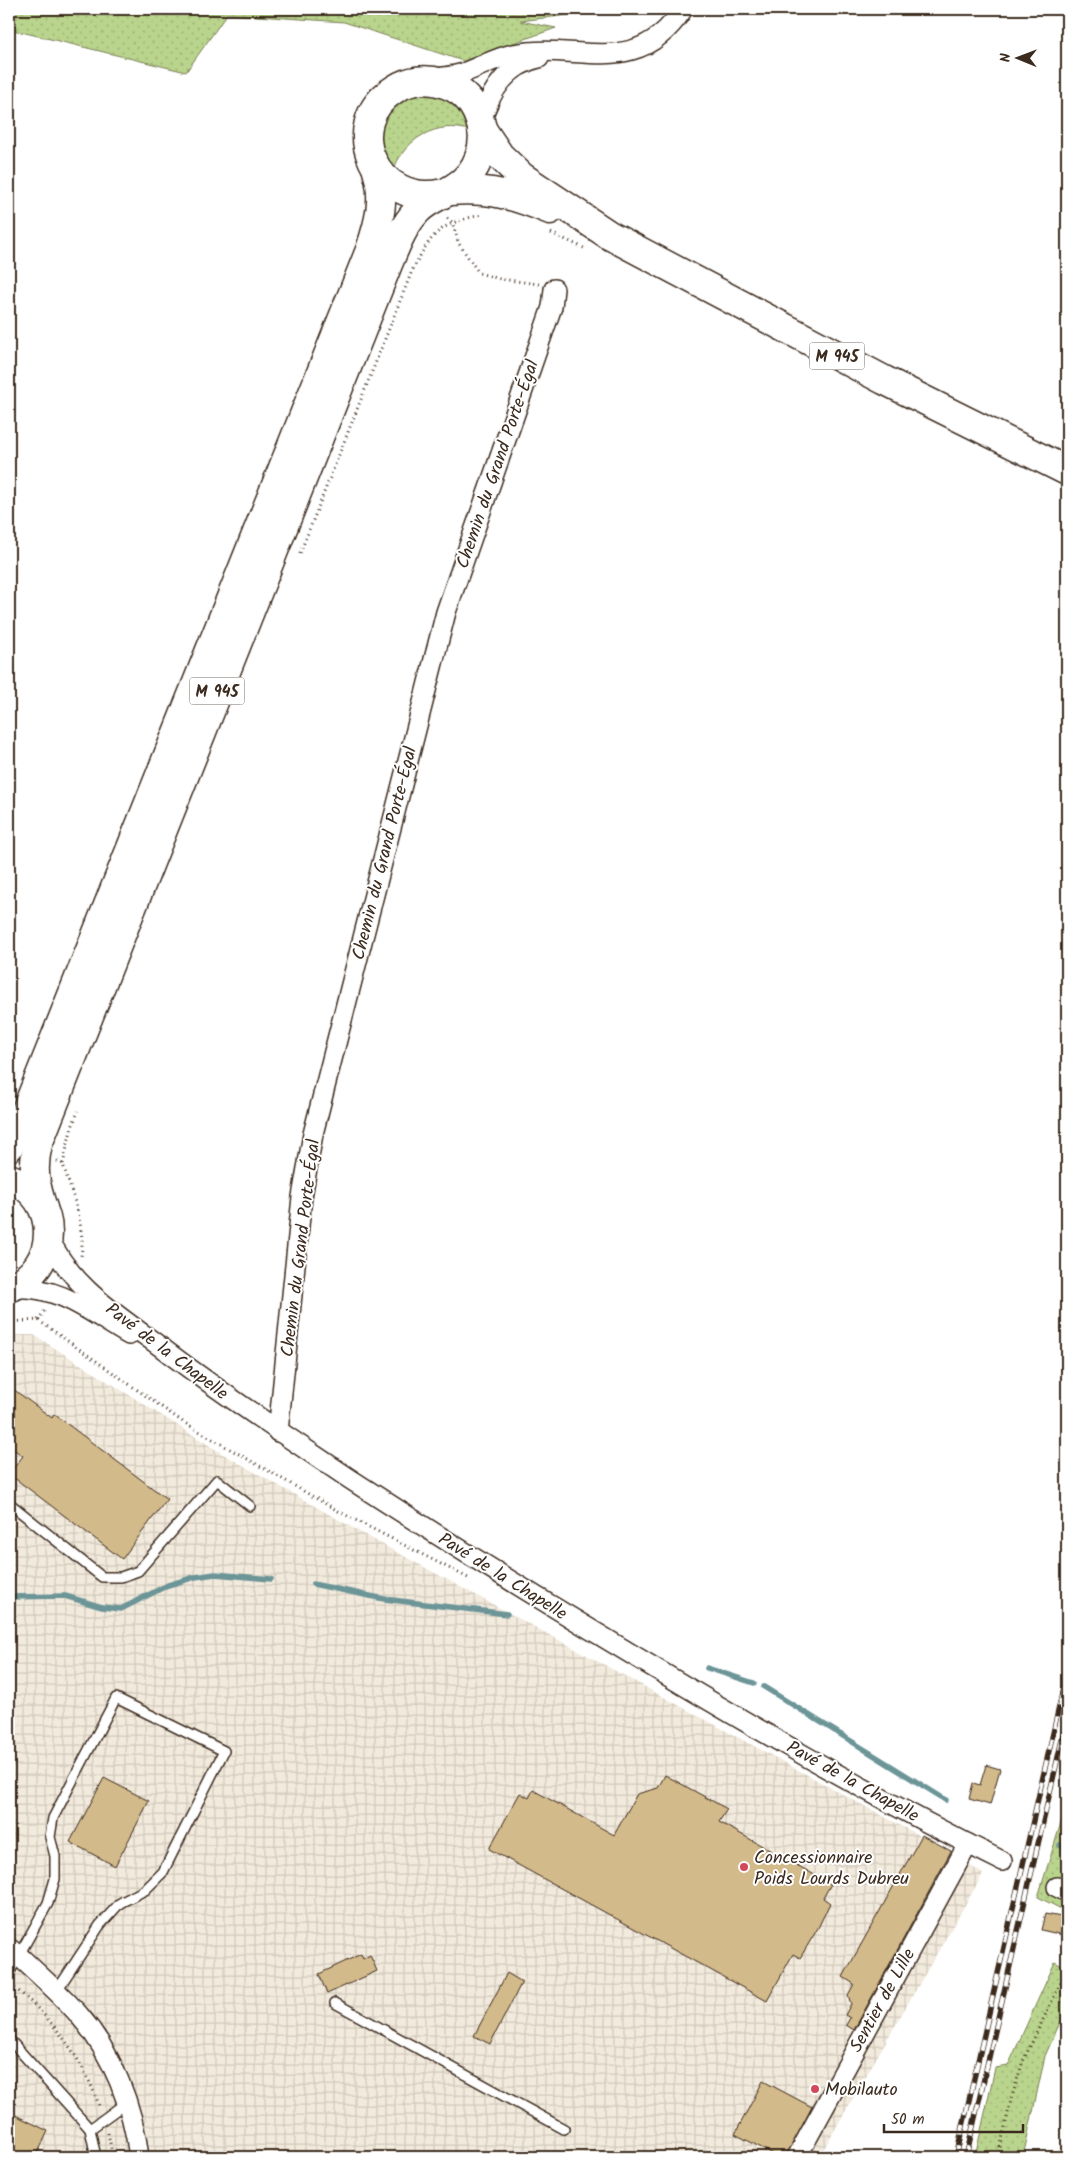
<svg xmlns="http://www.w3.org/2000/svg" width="1076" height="2166" font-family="Kalam,sans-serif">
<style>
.industrial{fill:url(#industrial-grid)}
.grass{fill:url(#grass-dots);stroke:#7a7f55}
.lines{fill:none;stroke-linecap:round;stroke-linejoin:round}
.stream{stroke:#6c9598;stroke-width:5.5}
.building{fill:#d3ba8a;stroke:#3b2a1e}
.service-casing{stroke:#3b2a1e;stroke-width:12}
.minor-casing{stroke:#3b2a1e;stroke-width:22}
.primary-casing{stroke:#3b2a1e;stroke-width:31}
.path{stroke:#3b2a1e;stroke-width:3;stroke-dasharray:1 4;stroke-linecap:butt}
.service{stroke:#fff;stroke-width:9}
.minor{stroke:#fff;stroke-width:19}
.primary{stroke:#fff;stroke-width:28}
.rail-casing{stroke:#3b2a1e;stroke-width:5.5}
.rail{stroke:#fff;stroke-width:4;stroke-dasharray:11;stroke-linecap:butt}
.poi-dot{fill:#d1495b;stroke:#fff;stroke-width:2}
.labels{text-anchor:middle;stroke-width:4;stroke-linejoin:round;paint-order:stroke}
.shield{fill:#fff;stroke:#766a62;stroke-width:1}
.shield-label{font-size:16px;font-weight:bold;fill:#3b2a1e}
.street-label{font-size:18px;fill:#3b2a1e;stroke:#fff}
.poi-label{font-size:18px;fill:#3b2a1e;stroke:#fff;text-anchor:start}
</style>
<defs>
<pattern id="industrial-grid" width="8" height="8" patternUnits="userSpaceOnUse" patternTransform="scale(1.25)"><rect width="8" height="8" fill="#f2eadc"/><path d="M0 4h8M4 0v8" fill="none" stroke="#d0c9bc"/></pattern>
<pattern id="grass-dots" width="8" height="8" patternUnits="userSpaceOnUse" patternTransform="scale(1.25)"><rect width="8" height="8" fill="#b9d48c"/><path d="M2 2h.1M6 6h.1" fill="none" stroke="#a0b678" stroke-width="1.8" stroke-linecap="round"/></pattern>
</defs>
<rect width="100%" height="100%" fill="#fff"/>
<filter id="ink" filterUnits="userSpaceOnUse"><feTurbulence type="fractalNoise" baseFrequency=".02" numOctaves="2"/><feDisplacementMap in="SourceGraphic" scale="10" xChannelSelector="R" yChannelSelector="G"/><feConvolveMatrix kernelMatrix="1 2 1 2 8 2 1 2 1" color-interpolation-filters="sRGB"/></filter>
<g filter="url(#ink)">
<!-- industrial -->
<polygon class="industrial" points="9,1335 34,1335 223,1454 378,1542 953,1854 983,1874 819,2157 9,2157"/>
<!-- grass -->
<g class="grass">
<polygon points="9,9 617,9 520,21 556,28 463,61 344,22 227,14 186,72 9,29"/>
<path d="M 429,93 C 455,101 460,105 471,131 C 438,119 403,139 393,172 L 380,145 L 382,124 L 392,107 L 409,96 Z"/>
<polygon points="1063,1816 1067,1818 1067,1912 1038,1897"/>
<polygon points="1055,1962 1067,1969 1067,2007 1045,2056 1023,2157 975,2157 995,2068 1008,2066"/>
</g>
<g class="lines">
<!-- stream -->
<g class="stream">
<polyline points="313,1584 384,1599 507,1614"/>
<polyline points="9,1597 65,1596 102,1607 121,1609 168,1585 195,1577 215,1574 271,1579"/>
<polyline points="707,1668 754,1683"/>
<polyline points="764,1687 946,1800"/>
<polyline points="1060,1845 1067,1849"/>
</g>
</g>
<!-- building -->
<g class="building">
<polygon points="9,1386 52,1418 54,1414 167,1499 122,1559 9,1474 23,1456 9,1446"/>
<polygon points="986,1765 1000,1769 990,1805 969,1799 973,1783 980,1785"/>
<polygon points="665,1775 727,1809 719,1822 831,1884 823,1898 830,1903 818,1928 800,1958 793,1954 767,2001 489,1849 520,1793 529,1798 533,1790 614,1835 637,1794 658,1788"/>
<polygon points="104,1778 149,1801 115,1866 70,1842"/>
<polygon points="922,1835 951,1851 854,2030 846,2025 850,2018 845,2015 851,2004 848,1995 854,1984 843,1977"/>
<polygon points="1045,1914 1067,1918 1063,1935 1041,1930"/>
<polygon points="361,1954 363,1959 370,1955 377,1971 327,1994 319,1974"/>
<polygon points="507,1973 522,1982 490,2044 474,2036"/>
<polygon points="763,2081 812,2107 786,2157 779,2157 735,2134"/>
<polygon points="9,2112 48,2131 36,2157 9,2157"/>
</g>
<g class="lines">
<!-- service casing -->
<g class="service-casing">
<g id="service">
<polyline points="9,1503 102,1577 121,1577 138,1571 217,1480 250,1506"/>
<polyline points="9,1973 48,1903 55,1879 55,1856 50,1837 53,1818 116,1698 224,1751 163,1872 145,1890 120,1903 100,1925 56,1992"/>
<polyline points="335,2003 564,2129"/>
<polyline points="9,2039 90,2129"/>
<polyline points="96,2157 90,2129 127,2102"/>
</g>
</g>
<!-- minor casing -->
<g class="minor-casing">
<g id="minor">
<path d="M 433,79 C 443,77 453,76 463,73 C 480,67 495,58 513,54 C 579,41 636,81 683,9"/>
<path d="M 481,122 C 490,92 506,65 539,58"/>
<path d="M 48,1235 C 69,1288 126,1320 170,1354 C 228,1398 289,1438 350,1479 C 424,1527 499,1574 575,1620 C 715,1705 855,1788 1002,1861"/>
<path d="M 11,1288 C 58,1284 91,1313 129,1335"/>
<polyline points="278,1432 302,1197 313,1134 446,612 552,307 554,289"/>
<polyline points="1057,1887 1067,1892"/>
<path d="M 9,1948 L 19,1956 C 39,1975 61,1994 79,2015 C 113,2054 133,2107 139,2157"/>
<polyline points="797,2157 968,1844"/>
</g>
</g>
<!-- primary casing -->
<g class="primary-casing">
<g id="primary">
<polyline points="482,129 500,156 522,177 609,235 884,380 1067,471"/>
<path d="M 450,191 C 490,188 513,195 550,210"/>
<path d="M 9,1147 L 23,1118 L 370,250 C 379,223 386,199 377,171"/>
<path d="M 9,1178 C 61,1197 61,1268 9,1288"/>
<path d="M 43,1208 C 35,1185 32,1168 38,1144 L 388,264 C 396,245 403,226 417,211 C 428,199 442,196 455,187 C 478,173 489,143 479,118 C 473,101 460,88 442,83 C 426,78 409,80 395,89 C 337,125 377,209 443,193"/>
</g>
</g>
<!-- path -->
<g class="path">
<polyline points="447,218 452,222 459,244 479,273 500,279 539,284"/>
<polyline points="551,233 586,249"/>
<path d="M 300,553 L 412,271 C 431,234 439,223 482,215"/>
<path d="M 57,1161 L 63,1164 C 71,1192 86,1226 81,1256"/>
<polyline points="63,1164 71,1130 78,1111"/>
<polyline points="38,1320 45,1310"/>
<polyline points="9,1322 38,1320 183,1422 340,1512 470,1579"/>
<path d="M 11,1985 C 50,2015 84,2059 99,2106"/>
<polyline points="108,2133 113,2157"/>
<polyline points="998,2157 1011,2100 1023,2061 1067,1970"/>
</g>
<!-- service -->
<use href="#service" class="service"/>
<!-- minor -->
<use href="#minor" class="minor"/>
<!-- primary -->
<use href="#primary" class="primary"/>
<!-- rail casing -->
<g class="rail-casing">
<g id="rail">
<polyline points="956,2157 1067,1672"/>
<polyline points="966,2157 1067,1718"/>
</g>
</g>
<!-- rail -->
<use href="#rail" class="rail"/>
</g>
</g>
<!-- markers -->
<g class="poi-dot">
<circle cx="744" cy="1867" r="5"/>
<circle cx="815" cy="2089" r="5"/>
</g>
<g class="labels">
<!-- shield labels -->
<g class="shield">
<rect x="809.5" y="342.5" width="55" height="27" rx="4"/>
<rect x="189.5" y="677.5" width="55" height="27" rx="4"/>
</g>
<g class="shield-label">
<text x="837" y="362">M 945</text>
<text x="217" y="697">M 945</text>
</g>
<!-- street labels -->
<g class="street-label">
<text transform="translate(497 464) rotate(-71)" y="6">Chemin du Grand Porte-Égal</text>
<text transform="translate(384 853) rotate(-76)" y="6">Chemin du Grand Porte-Égal</text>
<text transform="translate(300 1248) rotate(-83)" y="6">Chemin du Grand Porte-Égal</text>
<text transform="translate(167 1351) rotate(37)" y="6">Pavé de la Chapelle</text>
<text transform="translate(503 1576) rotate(32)" y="6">Pavé de la Chapelle</text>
<text transform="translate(853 1781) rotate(29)" y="6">Pavé de la Chapelle</text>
<text transform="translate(882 2000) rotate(-61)" y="6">Sentier de Lille</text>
</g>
<!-- poi labels -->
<g class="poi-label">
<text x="754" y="1863">Concessionnaire<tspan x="754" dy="21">Poids Lourds Dubreu</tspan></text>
<text x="825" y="2095">Mobilauto</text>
</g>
</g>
<!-- margin -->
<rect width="1076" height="2166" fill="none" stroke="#fff" stroke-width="30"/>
<rect x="15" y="15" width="1046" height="2136" fill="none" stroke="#3b2a1e" stroke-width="2" filter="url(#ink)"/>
<!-- north arrow -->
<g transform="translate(1018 58) rotate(271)" stroke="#ffffff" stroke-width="4" paint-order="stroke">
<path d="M0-4L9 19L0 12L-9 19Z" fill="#3b2a1e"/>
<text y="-8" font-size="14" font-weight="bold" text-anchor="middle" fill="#3b2a1e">N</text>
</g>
<!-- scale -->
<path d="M884 2124v8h139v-8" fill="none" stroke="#3b2a1e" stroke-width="2.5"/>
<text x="891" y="2124" font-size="15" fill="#3b2a1e" stroke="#ffffff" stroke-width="4" paint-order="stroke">50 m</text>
</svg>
